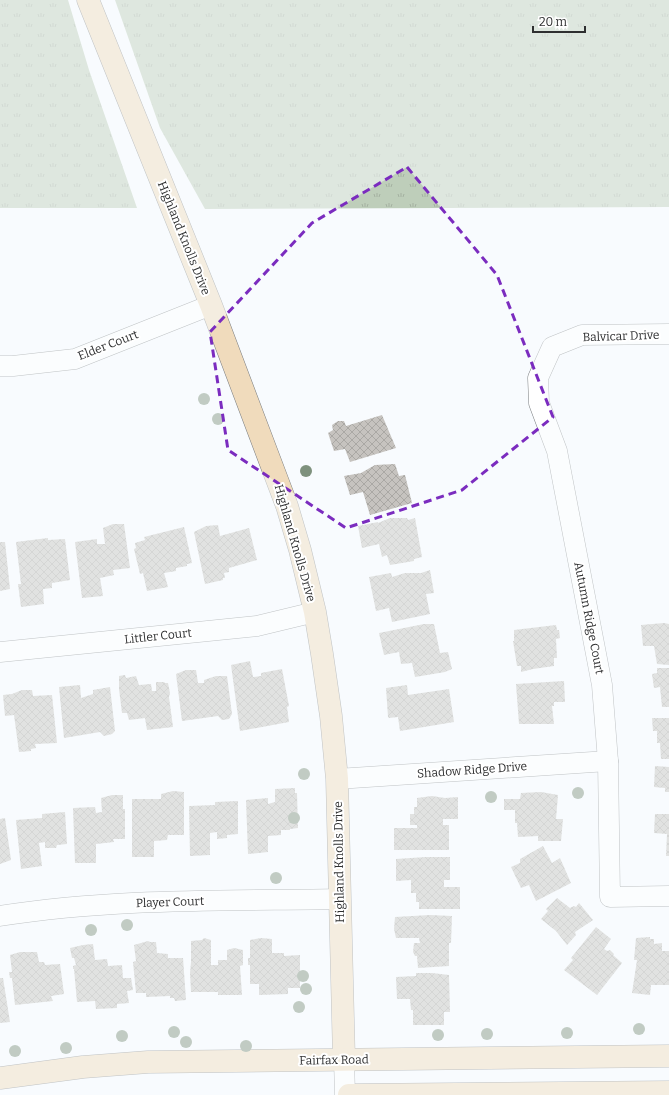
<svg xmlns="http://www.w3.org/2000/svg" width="669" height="1095" font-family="Bitter,serif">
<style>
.grass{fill:url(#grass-tufts)}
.building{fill:url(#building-cross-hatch)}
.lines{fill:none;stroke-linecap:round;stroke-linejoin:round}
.street-casing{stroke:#7c7f82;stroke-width:21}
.secondary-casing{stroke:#7c7f82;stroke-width:23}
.street{stroke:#fff;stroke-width:20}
.secondary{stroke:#f0dbbc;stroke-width:22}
.tree{fill:#7e917d}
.marked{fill:none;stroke:#7b2cbf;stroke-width:3;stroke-dasharray:8 5;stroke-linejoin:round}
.labels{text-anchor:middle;stroke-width:4;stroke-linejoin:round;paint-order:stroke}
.street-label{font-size:12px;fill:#2e2f30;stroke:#fff}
</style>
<defs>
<pattern id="grass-tufts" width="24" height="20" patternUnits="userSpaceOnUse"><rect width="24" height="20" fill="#beceba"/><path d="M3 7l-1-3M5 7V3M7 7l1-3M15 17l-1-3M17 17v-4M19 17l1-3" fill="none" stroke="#a4b1a0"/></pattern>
<pattern id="building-cross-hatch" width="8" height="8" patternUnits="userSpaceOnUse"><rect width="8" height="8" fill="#c6c3bf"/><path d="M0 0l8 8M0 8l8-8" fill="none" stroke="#aaa8a4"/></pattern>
</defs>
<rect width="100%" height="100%" fill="#f8fbfe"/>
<!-- grass -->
<g class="grass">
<polygon points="0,0 68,0 89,70 137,208 0,208"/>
<polygon points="115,0 669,0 669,207 205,209 160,128"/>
</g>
<!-- building -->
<g class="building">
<polygon points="382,415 396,448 350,462 345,449 334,451 328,433 333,430 332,425 338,421 344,421 346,426"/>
<polygon points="395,464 399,476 405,475 412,503 370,515 363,492 350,495 344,476 361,473 375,465"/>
<polygon points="390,518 407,518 408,520 415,518 422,557 414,559 414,561 390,565 387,555 382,557 379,544 362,548 358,526 378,522 378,523"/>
<polygon points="113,524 124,524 130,568 113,570 114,575 100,578 103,596 82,598 75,542 97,539 97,544 105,544 103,528"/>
<polygon points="218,525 220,536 249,528 257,560 229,568 229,572 224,573 225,578 223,578 223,580 205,584 194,532 206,526"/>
<polygon points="184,527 192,563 187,564 187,566 176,568 176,571 164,573 168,587 147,591 143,573 140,574 134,549 136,548 135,543 145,540 144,537"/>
<polygon points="48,538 48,540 65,539 70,580 52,583 52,588 43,589 44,604 21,607 18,584 21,584 16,542"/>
<polygon points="0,542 5,542 10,589 0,591"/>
<polygon points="430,570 434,593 426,594 430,614 392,622 389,608 376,611 369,577 391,573 392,577 405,573 421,573"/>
<polygon points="664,623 669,624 669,665 657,664 654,646 643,646 641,625"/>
<polygon points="424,624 434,624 440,653 448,652 452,669 445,672 415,677 412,663 401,664 399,652 384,655 379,633"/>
<polygon points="556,625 557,630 559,630 560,638 556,639 557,658 554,658 554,666 533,669 521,672 521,666 517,666 513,641 514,641 514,630"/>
<polygon points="250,661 253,677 261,676 261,673 282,669 289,706 287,707 289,722 240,731 231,665"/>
<polygon points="657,668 669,668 669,707 662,707 660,687 654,688 652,674 657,673"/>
<polygon points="186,670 196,670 198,683 204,683 204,680 216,676 227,676 232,714 229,719 222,720 218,716 182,721 176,674"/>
<polygon points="125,675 126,678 136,676 139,685 151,684 152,691 156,691 156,682 165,682 164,683 168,683 170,693 169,697 173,727 147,730 145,718 129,720 127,713 122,713 119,689 119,676"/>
<polygon points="564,681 565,702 554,702 554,706 552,706 554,724 519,724 516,684"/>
<polygon points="80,685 81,698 93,694 93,690 110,687 115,731 112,734 104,736 100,732 64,738 59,687"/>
<polygon points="407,685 408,695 449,689 454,722 400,731 398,717 389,718 388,717 386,688"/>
<polygon points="22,690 32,690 33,696 52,695 57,743 35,744 36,748 31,749 31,751 19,752 14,715 5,716 3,695 12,694"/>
<polygon points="652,718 669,718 669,759 661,759 660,743 657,743 657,731 653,731"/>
<polygon points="655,766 669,767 669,792 665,792 665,788 654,787"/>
<polygon points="295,788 295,793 297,793 298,828 290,829 290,830 281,830 281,835 268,836 268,852 248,854 246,800 268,798 268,804 275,802 275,789"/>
<polygon points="173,791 184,792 184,835 168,835 167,840 154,841 154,857 132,857 132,799 161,799 161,794"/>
<polygon points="541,792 558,795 556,819 563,819 561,841 538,841 538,836 518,837 517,823 515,823 515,810 504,810 504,799 520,799 521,793"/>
<polygon points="112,795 123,795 123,809 125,809 125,839 113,839 114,842 96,844 96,863 75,863 73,808 95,807 96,813 102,812 101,798"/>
<polygon points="432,796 445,798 458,797 458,819 443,819 443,825 449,825 449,850 394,850 394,828 417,828 417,825 410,825 410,814 414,814 414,807 417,807 417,798"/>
<polygon points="238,801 238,834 227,835 227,838 217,839 217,832 210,833 210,855 190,856 189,806 215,805 215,802"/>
<polygon points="65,812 67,844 57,845 56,848 45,848 45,842 39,843 42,866 21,869 16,820 42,818 42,814"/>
<polygon points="655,814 669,814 669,856 666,856 667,834 654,833"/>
<polygon points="5,818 11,860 0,864 0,819"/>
<polygon points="543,846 552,863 560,858 571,883 536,901 529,885 521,888 511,867 520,863 520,859"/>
<polygon points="426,857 450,857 450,880 444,880 444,887 460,887 460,909 419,909 419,902 416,902 416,893 411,893 411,880 396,881 396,859"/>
<polygon points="557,898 570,908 574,906 576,907 579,903 593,920 575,932 576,935 567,945 556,931 541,919 548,911 546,909"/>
<polygon points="430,915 452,916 451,943 449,943 449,966 418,968 417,956 415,956 413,952 414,943 420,943 419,938 396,938 394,929 395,917"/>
<polygon points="596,927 611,939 604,949 607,951 610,950 614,954 613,955 622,963 597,995 564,970 573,960 571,958"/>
<polygon points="650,937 650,939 654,939 654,944 662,943 662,951 669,951 669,985 651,985 650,995 632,993 637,960 634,960 636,938"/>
<polygon points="204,938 211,940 211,965 218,965 218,960 227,960 227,950 234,948 243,950 243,965 240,966 242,995 218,995 218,992 191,992 190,973 191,962 191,941 202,940"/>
<polygon points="261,938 272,939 272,953 284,953 284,956 300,955 300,988 288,988 288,994 259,995 259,984 250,984 250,965 248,965 248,958 250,958 250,940"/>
<polygon points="148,941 150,942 156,942 157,953 168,954 168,958 183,958 186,1000 175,1001 174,998 170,998 170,996 146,997 146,993 136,993 133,962 136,961 134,945"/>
<polygon points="93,944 95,960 107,959 108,966 122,965 123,978 131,978 133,990 127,991 129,1003 117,1004 117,1008 96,1009 95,1001 77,1002 74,969 73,969 73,966 76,965 74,958 72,958 70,948 83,945"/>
<polygon points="20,952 37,952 39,962 44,962 45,965 60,964 64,994 51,996 53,1001 15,1005 12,978 10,978 9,972 12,972 10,955"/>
<polygon points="416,973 432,973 449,975 450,1012 444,1012 444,1025 413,1025 413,1010 411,1010 410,999 397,999 396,977 416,976"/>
<polygon points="0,978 3,978 10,1022 0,1023"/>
</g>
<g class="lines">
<!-- street casing -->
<g class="street-casing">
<g id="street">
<polyline points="669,334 582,335 552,347 538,378 539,403 557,451 602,685 608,761 610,897 669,896"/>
<polyline points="0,366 13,366 75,359 211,305"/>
<polyline points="0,652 257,626 315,612"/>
<polyline points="337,779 608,761"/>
<path d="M 0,916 C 112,898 227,901 340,899"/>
<polyline points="344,1059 345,1095"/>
</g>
</g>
<!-- secondary casing -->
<g class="secondary-casing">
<g id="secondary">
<polyline points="88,0 211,305 287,506 300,550 315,612 322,654 331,716 337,779 344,1059"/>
<polyline points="0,1078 83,1067 148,1062 669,1056"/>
<polyline points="349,1095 669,1092"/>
</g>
</g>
<!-- street -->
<use href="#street" class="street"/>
<!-- secondary -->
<use href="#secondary" class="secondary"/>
</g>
<!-- trees -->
<g class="tree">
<circle cx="204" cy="399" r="6"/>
<circle cx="218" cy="419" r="6"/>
<circle cx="306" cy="471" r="6"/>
<circle cx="304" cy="774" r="6"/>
<circle cx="578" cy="793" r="6"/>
<circle cx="491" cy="797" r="6"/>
<circle cx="294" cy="818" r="6"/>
<circle cx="276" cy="878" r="6"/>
<circle cx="127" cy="925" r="6"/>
<circle cx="91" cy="930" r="6"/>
<circle cx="303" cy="976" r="6"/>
<circle cx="306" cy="989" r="6"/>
<circle cx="299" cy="1007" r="6"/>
<circle cx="639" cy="1029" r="6"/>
<circle cx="174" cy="1032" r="6"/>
<circle cx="567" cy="1033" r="6"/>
<circle cx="487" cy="1034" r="6"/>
<circle cx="438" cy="1035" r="6"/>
<circle cx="122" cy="1036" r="6"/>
<circle cx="186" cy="1042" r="6"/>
<circle cx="246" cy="1046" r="6"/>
<circle cx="66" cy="1048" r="6"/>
<circle cx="15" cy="1051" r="6"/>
</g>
<!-- marked area -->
<path d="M0 0H669V1095H0ZM 407,167 L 497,275 L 553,417 L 462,490 L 346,528 L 228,450 L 210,332 L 312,223 Z" fill="#f8fbfe" fill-opacity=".55" fill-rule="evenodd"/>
<path class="marked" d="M 407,167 L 497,275 L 553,417 L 462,490 L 346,528 L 228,450 L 210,332 L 312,223 Z"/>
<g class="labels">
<!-- street labels -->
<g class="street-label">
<text transform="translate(184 238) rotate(68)" y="4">Highland Knolls Drive</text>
<text transform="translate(621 336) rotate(-2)" y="4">Balvicar Drive</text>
<text transform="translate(108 345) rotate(-21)" y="4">Elder Court</text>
<text transform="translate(295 543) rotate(74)" y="4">Highland Knolls Drive</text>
<text transform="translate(589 618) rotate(79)" y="4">Autumn Ridge Court</text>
<text transform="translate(158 636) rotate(-6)" y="4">Littler Court</text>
<text transform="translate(472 770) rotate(-4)" y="4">Shadow Ridge Drive</text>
<text transform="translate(339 862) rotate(-91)" y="4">Highland Knolls Drive</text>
<text transform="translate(170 902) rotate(-2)" y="4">Player Court</text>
<text transform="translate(334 1060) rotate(-1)" y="4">Fairfax Road</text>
</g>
</g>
<!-- scale -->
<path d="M533 26v6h52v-6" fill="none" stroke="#2e2f30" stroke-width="2"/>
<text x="539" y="26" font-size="12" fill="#2e2f30" stroke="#ffffff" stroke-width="3" paint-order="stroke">20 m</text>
</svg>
